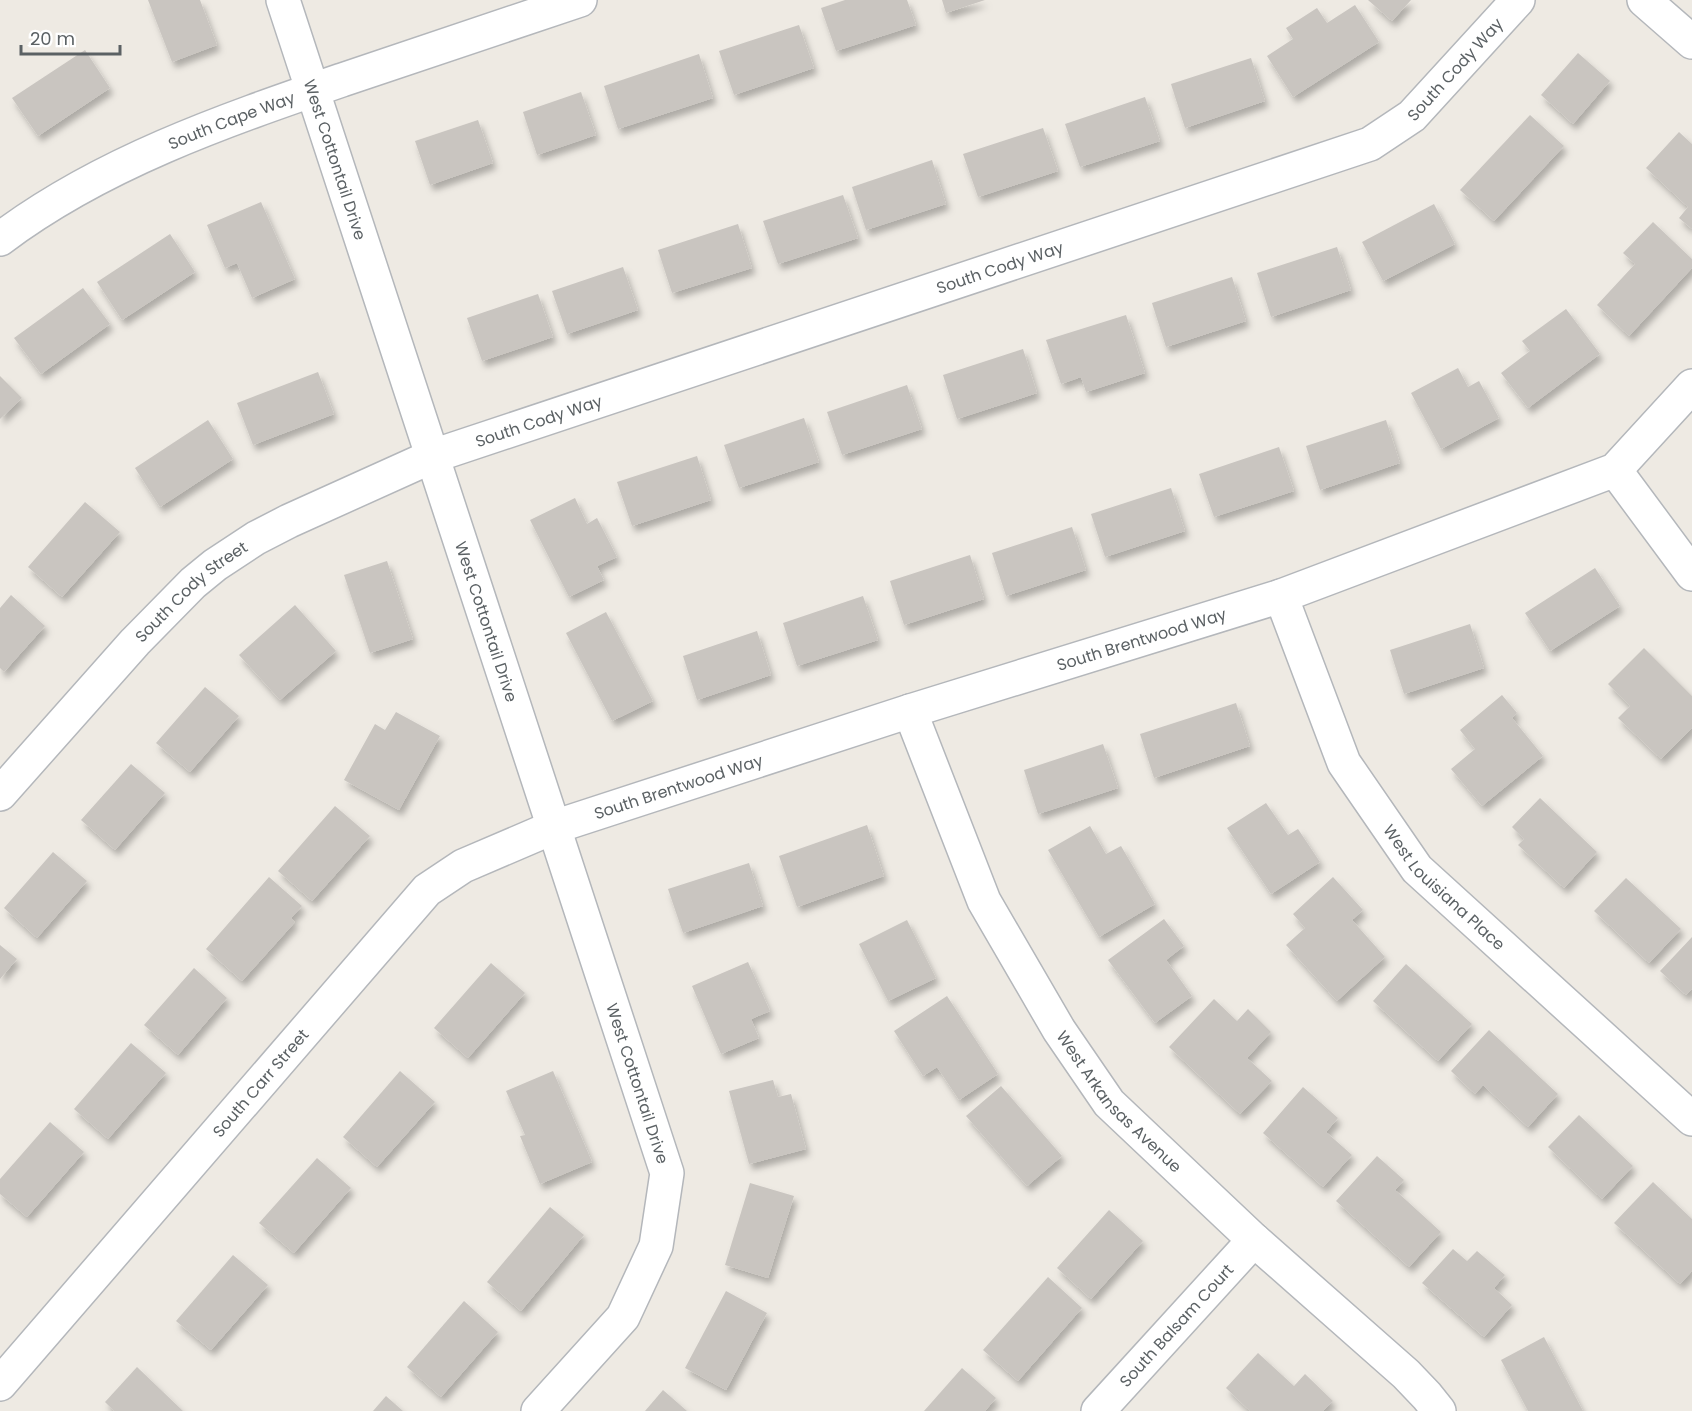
<svg xmlns="http://www.w3.org/2000/svg" width="1692" height="1411" font-family="Poppins,sans-serif">
<style>
.building{fill:#c9c5c0;filter:url(#shadow)}
.lines{fill:none;stroke-linecap:round;stroke-linejoin:round}
.minor-casing{stroke:#b4b7bb;stroke-width:36}
.minor{stroke:#fff;stroke-width:33}
.labels{text-anchor:middle;stroke-width:4.5;stroke-linejoin:round;paint-order:stroke}
.street-label{font-size:16px;fill:#5b6164;stroke:#fff}
</style>
<defs>
<filter id="shadow"><feDropShadow dx="3.5" dy="6" stdDeviation="3" flood-color="#0004"/></filter>
</defs>
<rect width="100%" height="100%" fill="#eeeae3"/>
<!-- building -->
<g class="building">
<polygon points="148,0 200,0 217,45 172,62"/>
<polygon points="845,0 907,0 916,25 836,51 821,8"/>
<polygon points="942,0 985,0 946,13"/>
<polygon points="1368,0 1411,0 1392,21"/>
<polygon points="1355,5 1379,42 1293,97 1267,56 1293,39 1286,28 1317,8 1327,23"/>
<polygon points="799,25 814,68 734,95 719,51"/>
<polygon points="85,50 110,88 38,136 12,98"/>
<polygon points="1578,53 1610,81 1573,124 1541,95"/>
<polygon points="699,54 713,98 618,129 604,86"/>
<polygon points="1251,58 1265,101 1185,128 1171,84"/>
<polygon points="581,92 596,135 537,155 523,112"/>
<polygon points="1145,97 1160,141 1080,167 1065,124"/>
<polygon points="1530,115 1564,146 1494,221 1460,190"/>
<polygon points="478,120 493,163 430,185 415,141"/>
<polygon points="1043,128 1058,171 978,197 963,154"/>
<polygon points="1679,132 1692,144 1692,229 1679,218 1688,207 1646,168"/>
<polygon points="932,160 946,204 866,230 852,187"/>
<polygon points="843,195 858,238 778,264 763,221"/>
<polygon points="261,202 295,279 252,298 237,263 225,268 207,225"/>
<polygon points="1434,204 1455,244 1383,281 1362,242"/>
<polygon points="1653,222 1692,259 1692,268 1629,336 1597,305 1635,264 1623,253"/>
<polygon points="738,224 752,268 672,293 658,250"/>
<polygon points="170,234 195,272 122,320 97,282"/>
<polygon points="1337,247 1351,290 1271,317 1257,273"/>
<polygon points="623,267 638,310 567,334 552,291"/>
<polygon points="1232,277 1246,321 1166,347 1152,303"/>
<polygon points="83,288 110,324 41,374 14,338"/>
<polygon points="538,294 553,337 482,361 467,318"/>
<polygon points="1566,309 1600,354 1528,408 1501,373 1530,351 1522,341"/>
<polygon points="1126,315 1145,373 1086,392 1081,377 1061,384 1046,340"/>
<polygon points="1023,349 1037,393 957,419 943,375"/>
<polygon points="1458,368 1468,387 1479,381 1499,418 1441,449 1411,393"/>
<polygon points="318,372 334,414 253,445 237,403"/>
<polygon points="0,376 22,398 0,419"/>
<polygon points="907,385 922,429 842,455 827,412"/>
<polygon points="804,418 819,462 739,488 724,445"/>
<polygon points="208,420 233,459 160,507 135,468"/>
<polygon points="1386,420 1400,463 1320,490 1306,446"/>
<polygon points="1279,447 1294,491 1214,517 1199,474"/>
<polygon points="697,456 711,500 632,526 617,482"/>
<polygon points="1171,488 1185,531 1105,557 1091,514"/>
<polygon points="575,498 587,524 597,518 617,557 597,566 604,580 569,597 530,520"/>
<polygon points="85,502 120,532 62,597 28,567"/>
<polygon points="1072,527 1086,570 1006,596 992,553"/>
<polygon points="970,555 984,599 904,625 890,581"/>
<polygon points="387,561 413,639 370,653 344,575"/>
<polygon points="1595,568 1620,606 1550,651 1525,613"/>
<polygon points="11,595 45,626 4,672 0,668 0,608"/>
<polygon points="863,596 878,640 797,666 783,623"/>
<polygon points="295,605 336,651 280,700 239,655"/>
<polygon points="606,612 653,701 612,721 566,633"/>
<polygon points="1470,624 1484,668 1404,694 1390,650"/>
<polygon points="757,631 771,675 697,700 683,656"/>
<polygon points="1644,648 1692,696 1692,728 1661,759 1618,718 1630,706 1608,684"/>
<polygon points="205,687 239,716 190,772 156,743"/>
<polygon points="1502,695 1517,713 1512,718 1543,756 1482,806 1451,769 1475,749 1460,730"/>
<polygon points="1236,703 1250,746 1154,778 1140,734"/>
<polygon points="396,712 440,736 399,810 344,780 375,724 385,730"/>
<polygon points="1103,744 1118,788 1038,814 1024,770"/>
<polygon points="131,764 165,793 115,850 81,820"/>
<polygon points="1540,798 1597,852 1564,888 1518,845 1524,839 1512,827"/>
<polygon points="1266,803 1288,835 1298,829 1320,862 1271,894 1227,828"/>
<polygon points="335,806 370,836 312,901 278,871"/>
<polygon points="867,825 884,876 797,907 779,856"/>
<polygon points="1090,826 1106,854 1121,846 1155,904 1099,937 1048,850"/>
<polygon points="53,852 87,881 37,938 4,908"/>
<polygon points="749,863 763,906 683,933 668,889"/>
<polygon points="269,877 302,906 291,918 295,922 242,981 206,949"/>
<polygon points="1333,877 1363,910 1352,920 1385,957 1337,1001 1286,945 1305,928 1293,914"/>
<polygon points="1626,878 1681,929 1649,963 1594,911"/>
<polygon points="1164,919 1184,946 1166,960 1192,996 1155,1023 1108,960"/>
<polygon points="907,920 936,978 888,1001 859,944"/>
<polygon points="1692,937 1692,989 1686,995 1660,971"/>
<polygon points="0,945 17,959 0,979"/>
<polygon points="748,962 770,1011 751,1019 759,1038 721,1054 692,986"/>
<polygon points="491,963 525,993 468,1058 434,1028"/>
<polygon points="1406,964 1472,1024 1438,1061 1373,1001"/>
<polygon points="194,968 227,998 178,1055 144,1025"/>
<polygon points="947,996 998,1074 959,1100 937,1067 923,1076 894,1031"/>
<polygon points="1214,999 1237,1021 1248,1009 1271,1032 1247,1058 1272,1081 1240,1114 1169,1047"/>
<polygon points="1489,1030 1558,1094 1528,1127 1483,1085 1475,1094 1451,1071"/>
<polygon points="131,1043 166,1073 108,1139 74,1109"/>
<polygon points="400,1071 435,1102 377,1167 343,1137"/>
<polygon points="553,1071 592,1162 540,1184 520,1136 525,1135 506,1091"/>
<polygon points="773,1080 778,1097 791,1094 806,1149 749,1164 729,1091"/>
<polygon points="1001,1086 1062,1156 1027,1186 966,1116"/>
<polygon points="1303,1087 1338,1118 1326,1132 1352,1155 1323,1187 1263,1133"/>
<polygon points="1579,1115 1633,1166 1602,1199 1548,1147"/>
<polygon points="50,1122 84,1152 27,1217 0,1194 0,1179"/>
<polygon points="1377,1156 1404,1180 1395,1190 1441,1232 1409,1267 1336,1201"/>
<polygon points="317,1158 351,1188 294,1253 259,1223"/>
<polygon points="1653,1182 1692,1219 1692,1271 1680,1284 1614,1223"/>
<polygon points="750,1183 794,1196 768,1278 725,1265"/>
<polygon points="550,1207 584,1235 521,1311 487,1282"/>
<polygon points="1109,1210 1143,1241 1091,1299 1057,1268"/>
<polygon points="1453,1249 1467,1261 1477,1251 1505,1275 1494,1288 1512,1305 1484,1337 1422,1283"/>
<polygon points="233,1255 268,1285 211,1350 176,1321"/>
<polygon points="1048,1277 1082,1308 1018,1381 983,1350"/>
<polygon points="726,1291 767,1313 726,1390 685,1368"/>
<polygon points="464,1301 498,1332 441,1397 407,1367"/>
<polygon points="1544,1337 1583,1411 1528,1411 1501,1360"/>
<polygon points="1258,1353 1294,1386 1305,1374 1333,1401 1323,1411 1250,1411 1226,1388"/>
<polygon points="137,1367 183,1411 114,1411 105,1402"/>
<polygon points="962,1368 996,1398 985,1411 924,1411"/>
<polygon points="663,1390 687,1411 645,1411"/>
<polygon points="386,1396 403,1411 373,1411"/>
</g>
<g class="lines">
<!-- minor casing -->
<g class="minor-casing">
<g id="minor">
<path id="s1" d="M 283,0 L 667,1173 L 656,1246 L 623,1317 L 538,1411"/>
<polyline points="1644,0 1692,42"/>
<path id="s2" d="M 0,239 C 101,163 223,121 342,80 C 421,54 500,27 580,0"/>
<polyline points="1615,470 1692,574"/>
<path id="s3" d="M 1281,596 L 1344,763 L 1417,869 L 1692,1119"/>
<path id="s4" d="M 910,711 L 984,901 L 1059,1030 L 1109,1103 L 1254,1240 L 1406,1374 L 1427,1396 L 1439,1411"/>
<path id="s5" d="M 0,794 L 135,642 L 193,583 L 215,565 L 256,538 L 289,521 L 433,456 L 1370,144 L 1412,116 L 1518,0"/>
<path id="s6" d="M 0,1384 L 427,890 L 463,866 L 554,827 L 910,711 L 1281,596 L 1615,470 L 1692,386"/>
<path id="s7" d="M 1098,1411 L 1254,1240"/>
</g>
</g>
<!-- minor -->
<use href="#minor" class="minor"/>
</g>
<g class="labels">
<!-- street labels -->
<g class="street-label">
<text dy="6" stroke="none"><textPath href="#s5" startOffset="1660">South Cody Way</textPath></text>
<text dy="6" stroke="none"><textPath href="#s2" startOffset="261">South Cape Way</textPath></text>
<text dy="6" stroke="none"><textPath href="#s1" startOffset="168">West Cottontail Drive</textPath></text>
<text dy="6" stroke="none"><textPath href="#s5" startOffset="1156">South Cody Way</textPath></text>
<text dy="6" stroke="none"><textPath href="#s5" startOffset="670">South Cody Way</textPath></text>
<text dy="6" stroke="none"><textPath href="#s5" startOffset="279">South Cody Street</textPath></text>
<text dy="6" stroke="none"><textPath href="#s1" startOffset="654">West Cottontail Drive</textPath></text>
<text dy="6" stroke="none"><textPath href="#s6" startOffset="1412">South Brentwood Way</textPath></text>
<text dy="6" stroke="none"><textPath href="#s6" startOffset="926">South Brentwood Way</textPath></text>
<text dy="6" stroke="none"><textPath href="#s3" startOffset="339">West Louisiana Place</textPath></text>
<text dy="6" stroke="none"><textPath href="#s6" startOffset="398">South Carr Street</textPath></text>
<text dy="6" stroke="none"><textPath href="#s1" startOffset="1140">West Cottontail Drive</textPath></text>
<text dy="6" stroke="none"><textPath href="#s4" startOffset="447">West Arkansas Avenue</textPath></text>
<text dy="6" stroke="none"><textPath href="#s7" startOffset="116">South Balsam Court</textPath></text>
</g>
</g>
<!-- scale -->
<path d="M21 45v9h99v-9" fill="none" stroke="#5b6164" stroke-width="3"/>
<text x="30" y="45" font-size="18" fill="#5b6164" stroke="#ffffff" stroke-width="4.5" paint-order="stroke">20 m</text>
</svg>
